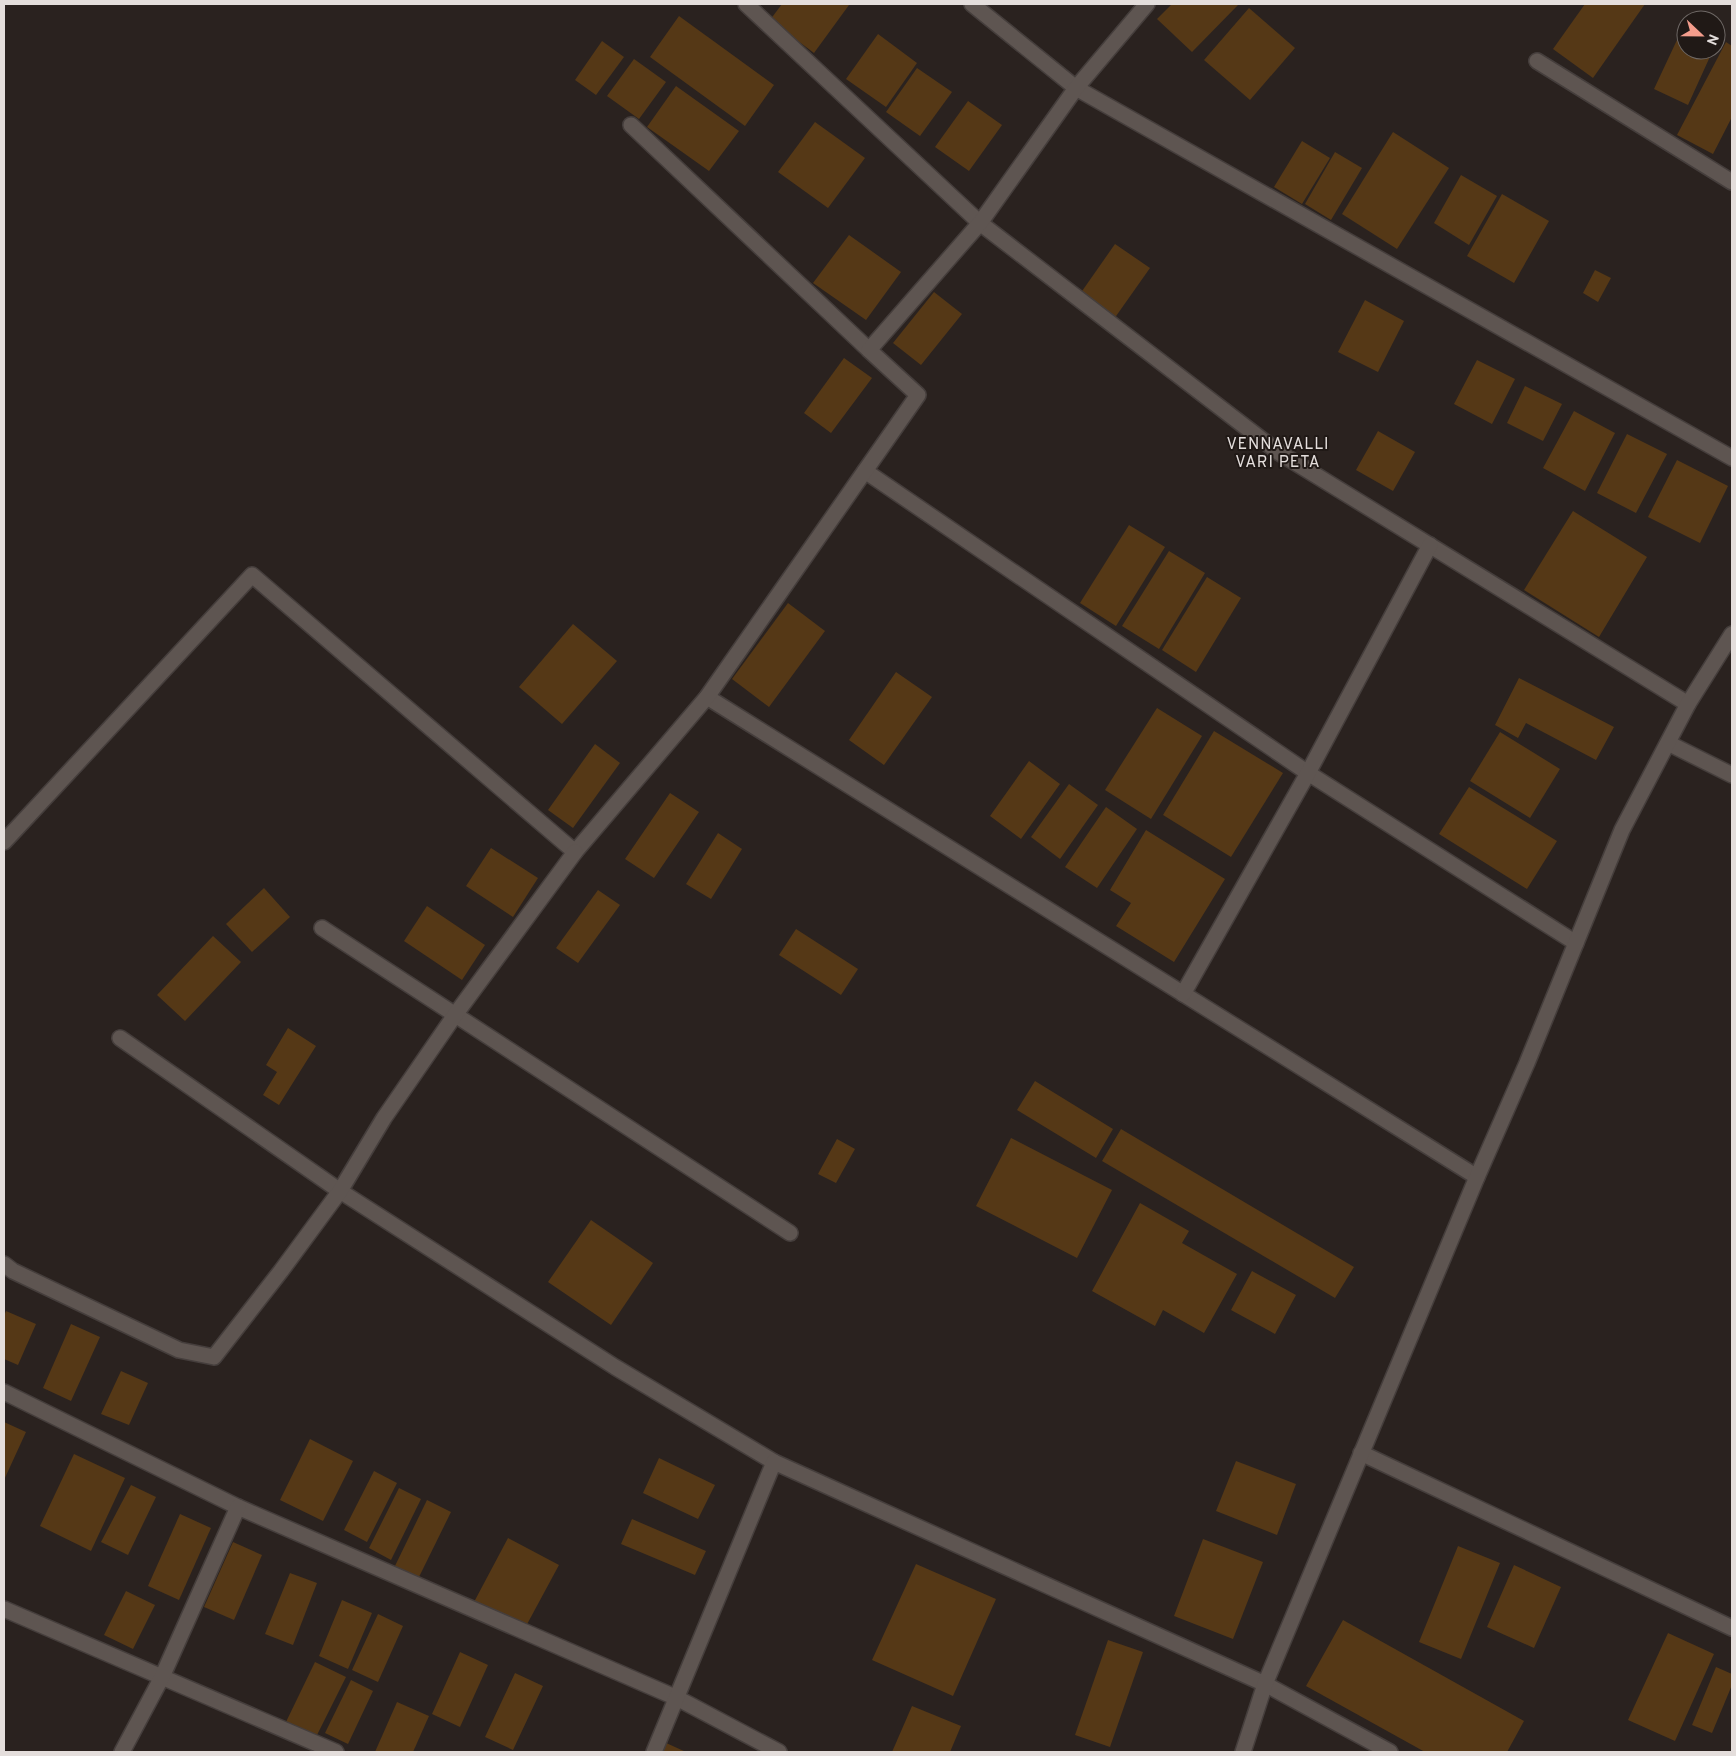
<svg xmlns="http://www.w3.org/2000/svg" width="1736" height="1756" font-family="Overpass,sans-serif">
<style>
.building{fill:#553816}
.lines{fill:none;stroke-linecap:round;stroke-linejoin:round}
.street-casing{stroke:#453e3c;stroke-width:18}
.secondary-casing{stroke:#453e3c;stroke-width:18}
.street{stroke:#5e5551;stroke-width:15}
.secondary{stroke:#5e5551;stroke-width:15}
.labels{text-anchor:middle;stroke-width:4;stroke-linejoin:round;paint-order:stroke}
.neighbourhood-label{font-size:16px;letter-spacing:1px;fill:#e4dedc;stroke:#201916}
</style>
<rect width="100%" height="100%" fill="#2a221f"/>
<!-- building -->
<g class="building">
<polygon points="782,4 847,4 849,5 814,53 770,20"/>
<polygon points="1172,4 1239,4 1192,52 1157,19"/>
<polygon points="1585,4 1645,4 1593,78 1553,49"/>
<polygon points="1249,8 1295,48 1250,100 1204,60"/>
<polygon points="679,16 774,85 745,126 650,57"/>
<polygon points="1684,25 1686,26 1686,50 1713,50 1688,105 1654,89"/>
<polygon points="878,34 917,63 886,107 846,79"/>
<polygon points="602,41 624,57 596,95 575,80"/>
<polygon points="1726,42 1732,46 1732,117 1713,154 1677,135"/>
<polygon points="634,59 666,82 639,119 607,96"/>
<polygon points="917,68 952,92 920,136 886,112"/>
<polygon points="676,86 739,131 709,171 647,127"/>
<polygon points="968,101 1002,125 969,171 935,147"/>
<polygon points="815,122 865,158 828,208 778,172"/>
<polygon points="1393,132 1449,168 1397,249 1342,214"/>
<polygon points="1302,141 1330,158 1302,204 1274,187"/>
<polygon points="1335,152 1362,168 1331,220 1305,204"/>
<polygon points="1461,175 1497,196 1469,245 1434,223"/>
<polygon points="1502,194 1549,221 1514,283 1467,256"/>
<polygon points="849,235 901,272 866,320 813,283"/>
<polygon points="1115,244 1150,268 1114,319 1080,294"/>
<polygon points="1595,270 1611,278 1598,302 1583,293"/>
<polygon points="934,292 962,314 921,365 893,343"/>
<polygon points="1365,300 1404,321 1378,372 1338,352"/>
<polygon points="844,358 872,378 831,433 804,413"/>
<polygon points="1477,360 1515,379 1492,424 1454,404"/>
<polygon points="1525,386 1562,404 1543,441 1507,423"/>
<polygon points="1574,411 1615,433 1585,491 1543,468"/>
<polygon points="1378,431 1415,452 1393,491 1356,470"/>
<polygon points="1627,434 1667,454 1636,513 1597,493"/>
<polygon points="1677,460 1728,486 1700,543 1648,517"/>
<polygon points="1573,511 1647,557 1599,637 1524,590"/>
<polygon points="1129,525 1165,547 1116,626 1080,603"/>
<polygon points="1169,551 1205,573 1159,649 1122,626"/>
<polygon points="1207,577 1241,598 1196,672 1162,650"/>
<polygon points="788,603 825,631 769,707 732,679"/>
<polygon points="573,624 617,661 562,724 519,687"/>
<polygon points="896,672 932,697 884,765 849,740"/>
<polygon points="1519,678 1614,727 1596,760 1526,723 1518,738 1495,725"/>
<polygon points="1157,708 1202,736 1151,819 1105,790"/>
<polygon points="1214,731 1283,773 1231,857 1163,815"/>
<polygon points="1500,732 1560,769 1530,818 1470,781"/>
<polygon points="595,744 620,763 573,828 548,810"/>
<polygon points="1029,761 1060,784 1021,839 990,816"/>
<polygon points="1069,784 1098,805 1060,859 1031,837"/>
<polygon points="1469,787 1557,841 1527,889 1439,834"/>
<polygon points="670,793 699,812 654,878 625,859"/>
<polygon points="1106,807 1137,829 1097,888 1065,867"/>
<polygon points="1146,830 1225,879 1174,962 1116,926 1131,903 1110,890"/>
<polygon points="718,833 742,849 711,899 686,884"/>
<polygon points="491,848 538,878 513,917 466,886"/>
<polygon points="264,888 290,917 252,952 226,924"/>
<polygon points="598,890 620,905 578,963 556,948"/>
<polygon points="427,906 485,945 462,980 404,941"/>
<polygon points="796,929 858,969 841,995 779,955"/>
<polygon points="213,936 241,962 185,1021 157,995"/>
<polygon points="288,1028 316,1046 279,1105 263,1095 277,1072 266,1065"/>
<polygon points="1035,1081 1113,1129 1096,1158 1017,1110"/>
<polygon points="1121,1129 1354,1267 1335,1298 1102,1161"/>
<polygon points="1011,1138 1112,1190 1077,1258 976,1206"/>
<polygon points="837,1139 855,1149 836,1183 818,1174"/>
<polygon points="1140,1203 1189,1231 1182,1243 1237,1274 1204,1333 1163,1310 1155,1326 1092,1291"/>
<polygon points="591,1220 653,1263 611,1325 548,1282"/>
<polygon points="1252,1271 1296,1295 1275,1334 1231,1310"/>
<polygon points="6,1311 36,1324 18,1365 4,1359 4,1316"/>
<polygon points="71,1324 100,1337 71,1401 43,1388"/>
<polygon points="121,1371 148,1383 129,1425 101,1414"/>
<polygon points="4,1422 26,1432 4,1480"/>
<polygon points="310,1439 353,1461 323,1521 280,1500"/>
<polygon points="74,1454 125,1478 91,1551 40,1526"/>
<polygon points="659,1458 715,1485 698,1519 643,1493"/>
<polygon points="1236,1461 1296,1484 1277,1535 1216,1511"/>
<polygon points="374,1471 397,1483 367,1542 344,1530"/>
<polygon points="131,1485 156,1497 128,1555 101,1542"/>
<polygon points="399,1488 421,1499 391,1560 369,1548"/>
<polygon points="427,1500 451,1512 418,1579 394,1568"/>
<polygon points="180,1514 211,1528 179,1600 148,1586"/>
<polygon points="632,1519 706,1551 695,1575 621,1544"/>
<polygon points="508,1538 559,1565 525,1628 474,1602"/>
<polygon points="1203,1539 1263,1562 1233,1639 1174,1616"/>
<polygon points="233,1542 262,1555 234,1620 204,1607"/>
<polygon points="1458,1546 1500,1563 1461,1659 1419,1642"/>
<polygon points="916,1564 996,1599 953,1696 872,1660"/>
<polygon points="1514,1565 1561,1587 1534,1648 1487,1627"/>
<polygon points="290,1573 317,1583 293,1645 265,1634"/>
<polygon points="126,1591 155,1605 133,1649 104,1635"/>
<polygon points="342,1600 372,1613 348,1669 319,1656"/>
<polygon points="378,1614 403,1626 378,1682 352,1670"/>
<polygon points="1343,1620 1524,1721 1507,1752 1425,1752 1306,1686"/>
<polygon points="1668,1633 1714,1654 1675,1741 1628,1720"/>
<polygon points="1108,1640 1143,1652 1110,1747 1075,1735"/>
<polygon points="460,1652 488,1665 460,1727 432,1714"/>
<polygon points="315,1662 346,1677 315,1739 285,1724"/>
<polygon points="1716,1667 1732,1674 1732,1685 1712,1733 1692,1725"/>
<polygon points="515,1673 543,1686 513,1750 485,1737"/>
<polygon points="351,1680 373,1691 348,1744 325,1733"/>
<polygon points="397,1702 429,1716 413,1752 375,1752"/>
<polygon points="912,1706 961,1726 950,1752 892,1752"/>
<polygon points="664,1742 686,1752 659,1752"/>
</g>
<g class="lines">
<!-- street casing -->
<g class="street-casing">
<g id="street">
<polyline points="746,4 980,223 1278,452 1688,704"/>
<polyline points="972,4 1076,88 1732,458"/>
<polyline points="1537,61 1732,182"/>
<polyline points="631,125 869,350"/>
<polyline points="865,471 1308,773 1576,943"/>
<polyline points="707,697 1477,1177"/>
<polyline points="1668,743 1732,775"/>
<polyline points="4,842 252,575 575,852 707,697 918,395 869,350 980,223 1076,88 1147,4"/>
<polyline points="322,928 790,1233"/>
<polyline points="1183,994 1308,773 1430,545"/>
<polyline points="120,1038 340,1191 615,1367 774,1462"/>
<polyline points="4,1264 13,1271 179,1350 214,1357 281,1271 340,1191 384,1118 455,1015 575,852"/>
<polyline points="4,1392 238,1507 677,1698 779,1752"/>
<polyline points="1361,1453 1732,1628"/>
<polyline points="4,1609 336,1752"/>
<polyline points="122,1752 162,1677 238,1507"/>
<polyline points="654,1752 774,1462 1265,1684 1390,1752"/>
</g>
</g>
<!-- secondary casing -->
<g class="secondary-casing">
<polyline id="secondary" points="1243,1752 1265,1684 1477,1177 1527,1063 1622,830 1688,704 1732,634"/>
</g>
<!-- street -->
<use href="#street" class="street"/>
<!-- secondary -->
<use href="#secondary" class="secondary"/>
</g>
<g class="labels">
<!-- neighbourhood labels -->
<g class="neighbourhood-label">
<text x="1278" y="449">VENNAVALLI<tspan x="1278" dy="18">VARI PETA</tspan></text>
</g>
</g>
<!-- border -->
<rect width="1736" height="1756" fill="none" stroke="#e4dedc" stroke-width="10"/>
<!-- north arrow -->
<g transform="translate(1701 35) rotate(112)"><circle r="24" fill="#201916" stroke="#6e6865"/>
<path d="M0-4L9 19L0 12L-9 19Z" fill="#f49d8c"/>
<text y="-8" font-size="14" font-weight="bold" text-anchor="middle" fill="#e4dedc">N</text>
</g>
</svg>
